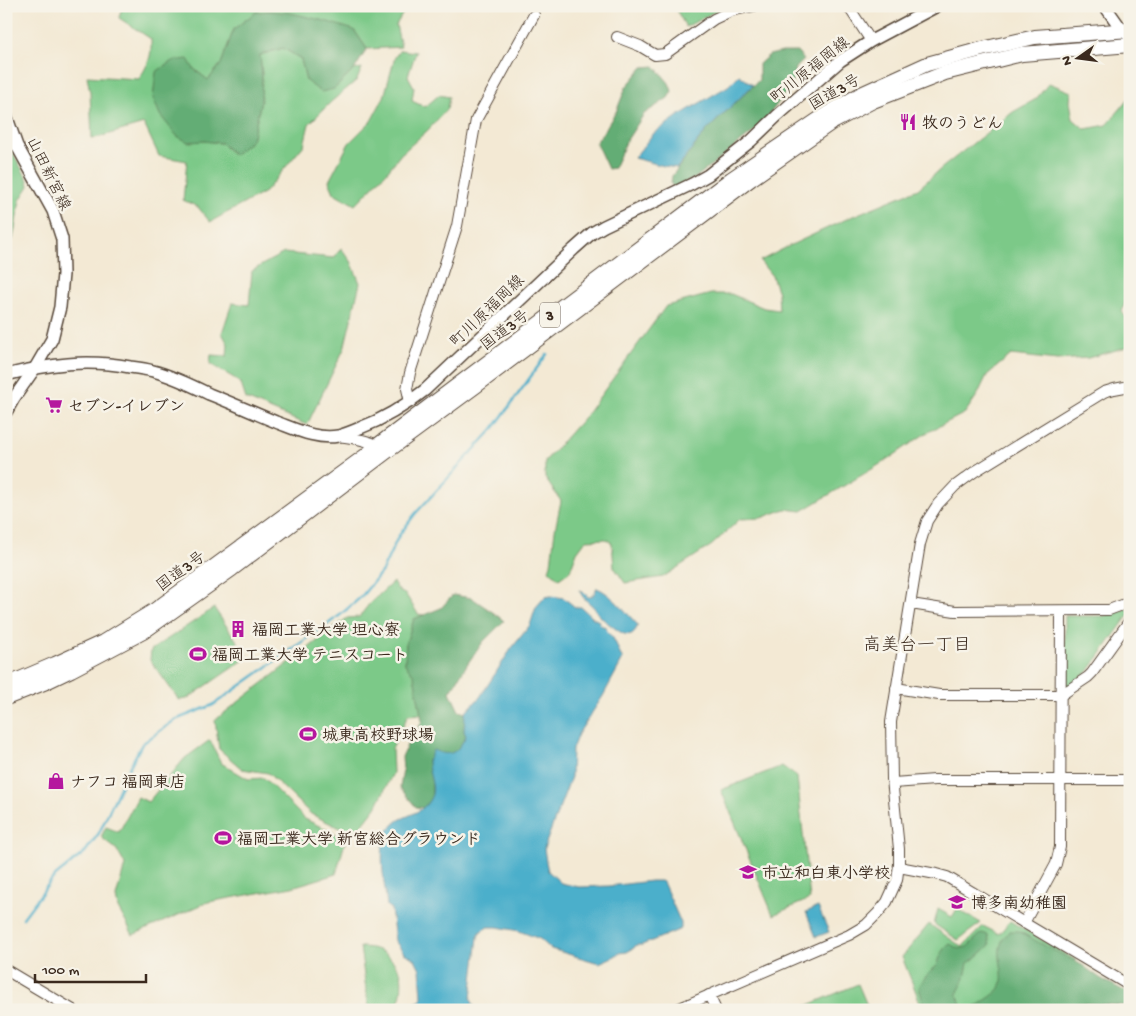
<svg xmlns="http://www.w3.org/2000/svg" width="1136" height="1016" font-family="'Gochi Hand','Klee One',sans-serif">
<style>
.green{fill:#7bc988;stroke:#5b7a53}
.forest{fill:#64ad74;stroke:#506c49}
.water{fill:#4cafcb;stroke:#446c74}
.lines{fill:none;stroke-linecap:round;stroke-linejoin:round}
.stream{stroke:#4cafcb;stroke-width:2.5}
.tertiary-casing{stroke:#574739;stroke-width:12}
.secondary-casing{stroke:#574739;stroke-width:14}
.trunk-casing{stroke:#574739;stroke-width:16}
.tertiary{stroke:#fff;stroke-width:10}
.secondary{stroke:#fff;stroke-width:11}
.trunk{stroke:#fff;stroke-width:14}
.labels{text-anchor:middle;stroke-width:5;stroke-linejoin:round;paint-order:stroke}
.shield{fill:#f7f3e8;stroke:#73665b;stroke-width:1}
.shield-label{font-size:15px;font-weight:bold;fill:#3b2a1e}
.street-label{font-size:16px;fill:#3b2a1e;stroke:#f7f3e8}
.poi-label{font-size:16px;font-weight:bold;fill:#3b2a1e;stroke:#f7f3e8;text-anchor:start}
.neighbourhood-label{font-size:18px;fill:#3b2a1e;stroke:#f7f3e8}
</style>
<rect width="100%" height="100%" fill="#f7f3e8"/>
<filter id="ink" filterUnits="userSpaceOnUse"><feTurbulence type="fractalNoise" baseFrequency=".02" numOctaves="2"/><feDisplacementMap in="SourceGraphic" scale="10" xChannelSelector="R" yChannelSelector="G"/><feConvolveMatrix kernelMatrix="1 2 1 2 8 2 1 2 1" color-interpolation-filters="sRGB"/></filter>
<filter id="wash" filterUnits="userSpaceOnUse"><feTurbulence type="fractalNoise" baseFrequency=".0096" numOctaves="4" result="noise"/><feDisplacementMap in="SourceGraphic" scale="20" xChannelSelector="R" yChannelSelector="G"/><feGaussianBlur stdDeviation="1.12" result="paint"/><feColorMatrix in="noise" values="0 0 0 0 0 0 0 0 0 0 0 0 0 0 0 0 0 1.4 0 .05"/><feComposite in="paint" operator="in"/></filter>
<g filter="url(#wash)">
<rect width="100%" height="100%" fill="#f3e9d4"/>
<!-- green -->
<g class="green">
<path d="M 128,6 L 407,6 L 396,25 L 401,47 L 367,49 L 354,30 L 271,11 L 256,12 L 234,29 L 221,64 L 208,80 L 194,69 L 188,142 L 204,141 L 221,143 L 234,155 L 252,140 L 261,101 L 262,75 L 260,55 L 283,48 L 301,59 L 306,81 L 334,89 L 354,70 L 362,68 L 357,80 L 332,101 L 309,124 L 304,145 L 265,192 L 210,222 L 198,207 L 183,200 L 187,161 L 159,156 L 144,124 L 92,139 L 90,92 L 87,76 L 139,79 C 148,64 152,58 151,39 L 119,18 L 121,10 Z"/>
<polygon points="674,6 730,6 712,13 686,27"/>
<polygon points="400,50 416,52 408,76 414,87 412,101 425,107 439,95 449,97 447,109 428,130 401,154 386,173 355,205 334,193 329,181 349,143 371,121 384,97 395,57"/>
<polygon points="1049,83 1071,92 1070,102 1073,119 1085,129 1107,125 1130,97 1130,291 1128,292 1122,312 1130,323 1130,346 1088,358 1057,360 1011,355 987,375 978,394 965,413 926,433 887,460 802,511 785,509 761,518 740,519 712,545 663,577 625,583 614,567 612,543 606,539 586,540 577,552 570,571 559,579 549,570 551,564 555,530 561,501 545,478 545,461 587,414 666,306 711,294 731,294 764,308 779,310 778,293 772,276 760,261 789,246 853,216 918,189 943,167 1013,112 1036,99"/>
<polygon points="6,134 15,157 28,180 29,186 20,200 13,239 6,243"/>
<polygon points="341,248 351,261 360,283 344,349 307,425 246,399 241,384 234,378 210,364 211,355 227,356 228,344 222,333 232,303 249,305 252,271 267,262 284,253 334,258"/>
<polygon points="393,582 399,591 406,595 418,614 424,615 414,619 406,643 405,664 414,675 421,714 408,715 392,749 393,773 376,807 354,835 311,814 268,773 242,769 219,749 215,720 347,618 359,617 370,603"/>
<polygon points="214,608 248,657 187,699 179,700 150,660 151,650"/>
<polygon points="1128,608 1130,613 1087,673 1068,686 1065,685 1065,616 1104,616"/>
<polygon points="210,740 221,763 248,779 264,778 305,819 346,839 336,874 292,887 208,902 133,935 118,908 116,897 125,865 117,850 101,837 106,827 119,832 138,797 148,802 185,758"/>
<polygon points="782,766 797,777 810,899 773,915 721,790"/>
<polygon points="938,909 952,917 957,909 981,923 958,940 934,924"/>
<polygon points="1010,921 1076,960 1046,1010 923,1010 902,957 929,924 962,947 983,926 999,934"/>
<path d="M 360,947 C 375,947 386,951 395,964 C 397,967 400,970 401,974 C 403,985 401,999 396,1010 L 369,1010 Z"/>
<polygon points="858,984 869,1010 797,1010"/>
</g>
<!-- forest -->
<g class="forest">
<polygon points="271,11 291,13 325,21 354,30 367,49 354,70 334,89 321,92 306,81 301,59 283,48 260,55 262,75 261,101 252,140 234,155 221,143 204,141 188,142 177,136 160,115 153,98 156,72 172,61 188,59 194,69 208,80 221,64 234,29 256,12"/>
<polygon points="782,52 797,52 804,60 796,68 791,85 761,126 694,179 673,187 671,183 672,176 706,131 759,80 759,64 769,55"/>
<polygon points="655,66 669,83 672,91 668,98 644,114 627,140 614,168 608,169 596,143 616,112 626,87 643,67"/>
<path d="M 453,595 L 472,598 L 494,613 L 504,621 L 483,642 L 468,663 L 450,692 L 459,711 L 465,713 L 464,731 L 466,736 C 457,752 452,758 433,751 L 428,761 L 432,784 L 432,797 L 424,808 L 416,807 L 400,788 L 403,770 L 402,757 L 407,745 L 416,734 L 422,721 L 414,675 L 405,664 L 406,643 L 414,619 L 441,608 Z"/>
<path d="M 1009,931 L 1019,931 L 1038,942 L 1082,965 L 1100,978 L 1130,994 L 1130,1006 L 1077,1003 L 1075,1010 L 972,1010 C 979,1003 996,995 1000,988 C 1007,975 995,956 1002,941 C 1003,938 1007,935 1009,931 Z"/>
<path d="M 982,933 L 988,935 L 990,945 L 977,957 L 968,963 L 965,978 L 957,994 L 962,1007 L 970,1010 L 925,1010 L 919,987 C 923,979 929,972 937,966 C 940,957 942,950 950,944 L 959,949 L 967,947 Z"/>
</g>
<!-- water -->
<g class="water">
<polygon points="739,75 753,85 706,131 677,168 664,166 634,158 653,134 678,116 728,86"/>
<path d="M 597,588 C 611,593 627,614 638,625 C 632,641 622,634 612,626 C 608,623 603,620 600,616 C 598,614 597,611 595,609 C 590,602 582,600 580,590 L 583,591 L 588,597 L 590,597 L 593,595 Z"/>
<path d="M 551,596 L 564,598 L 575,607 L 581,607 L 593,618 L 599,621 L 600,625 L 606,627 C 607,633 610,634 613,638 C 618,645 618,653 623,659 L 603,696 L 578,734 L 572,749 L 571,777 L 544,848 L 546,862 L 548,871 L 561,883 L 579,887 L 609,886 L 651,881 L 661,881 L 663,882 L 681,923 L 681,929 L 642,945 L 636,945 L 634,948 L 627,952 L 619,953 L 615,956 L 599,963 L 551,949 L 540,939 L 519,931 L 497,927 L 488,927 L 481,931 L 478,937 L 471,998 L 475,1010 L 413,1010 L 415,1003 L 420,1001 L 422,997 L 420,969 L 415,959 L 404,953 L 395,941 L 391,909 L 387,906 C 385,889 378,849 386,834 C 389,828 394,824 399,820 C 411,814 424,811 430,799 C 437,788 427,772 428,761 C 429,758 432,753 433,750 C 452,758 457,752 466,736 L 464,731 L 465,713 L 480,697 L 511,649 L 530,625 L 536,607 L 545,597 Z"/>
<polygon points="818,907 829,932 816,937 806,912"/>
</g>
<g class="lines">
<!-- stream -->
<polyline class="stream" points="23,918 53,878 85,852 99,833 130,766 142,744 175,720 213,705 339,616 361,597 382,571 398,537 415,514 493,429 547,354"/>
</g>
</g>
<g filter="url(#ink)">
<g class="lines">
<!-- tertiary casing -->
<g class="tertiary-casing">
<g id="tertiary">
<polyline points="848,6 871,41"/>
<polyline points="617,37 640,46 655,55 665,54 714,19 731,11 754,6"/>
<polyline points="410,402 407,389 410,373 457,226 476,120 534,15"/>
<path d="M 338,436 C 349,438 373,440 381,448"/>
<polyline points="911,604 955,611 1098,610 1109,610 1130,602"/>
<polyline points="896,688 939,695 1061,695 1088,677 1092,673 1130,620"/>
<polyline points="893,783 935,780 1130,780"/>
<polyline points="899,867 936,874 947,877 1130,986"/>
<polyline points="1024,923 1056,864 1060,847 1061,614 1061,611"/>
<polyline points="6,970 73,1010"/>
<polyline points="709,995 716,1010"/>
<polyline points="675,1010 849,935 866,925 878,913 887,902 897,880 899,864 899,849 892,779 891,722 920,544 927,521 938,504 955,486 974,472 1104,392 1114,389 1130,386"/>
</g>
</g>
<!-- secondary casing -->
<g class="secondary-casing">
<g id="secondary">
<polyline points="1105,6 1122,30 1127,34"/>
<polyline points="6,115 17,146 53,211 62,239 63,274 60,307 52,339 35,368 14,398 6,412"/>
<path d="M 6,375 C 49,364 87,359 130,367 C 138,368 146,369 153,371 C 172,376 191,385 209,394 C 232,403 254,413 276,422 C 295,429 317,440 338,436 C 346,434 353,431 360,428 C 384,419 405,406 425,390 L 574,249 L 592,233 L 604,226 L 692,184 L 708,175 L 751,141 L 777,116 L 840,61 L 871,41 L 937,6"/>
</g>
</g>
<!-- trunk casing -->
<g class="trunk-casing">
<g id="trunk">
<polyline points="6,685 55,664 103,642 155,610 364,457 378,445 731,179 828,113 861,94 927,64 982,49 1035,37 1130,30"/>
<polyline points="6,698 46,682 71,670 143,632 232,569 385,453 477,385 751,179 831,123 873,101 945,73 1022,54 1130,45"/>
</g>
</g>
<!-- tertiary -->
<use href="#tertiary" class="tertiary"/>
<!-- secondary -->
<use href="#secondary" class="secondary"/>
<!-- trunk -->
<use href="#trunk" class="trunk"/>
</g>
</g>
<!-- icons -->
<defs>
<g id="restaurant-bare" transform="scale(1.35)"><path d="M-5-6h1v4h1v-4h1v4h1v-4h1v5L-1.5 .5V6h-2V.5L-5-1ZM5-6V6H3V1.5H1.5Q1.5-4 5-6Z" fill="#b5179e" stroke="#f7f3e8" stroke-width="2.5" paint-order="stroke"/></g>
<g id="supermarket-bare" transform="scale(1.35)"><path d="M-6-5.5h2.5l.6 2H6L4.5 2H-2.5L-4.4-4H-6ZM-1.5 3.2a1.3 1.3 0 1 0 .1 0ZM3 3.2a1.3 1.3 0 1 0 .1 0Z" fill="#b5179e" stroke="#f7f3e8" stroke-width="2.5" paint-order="stroke"/></g>
<g id="building-bare" transform="scale(1.35)"><path d="M-4-6H4V6H1V3H-1V6H-4ZM-2.5-4.3h1.7v1.8h-1.7ZM.8-4.3h1.7v1.8H.8ZM-2.5-1h1.7V.8h-1.7ZM.8-1h1.7V.8H.8Z" fill="#b5179e" stroke="#f7f3e8" stroke-width="2.5" paint-order="stroke"/></g>
<g id="stadium-bare" transform="scale(1.35)"><path d="M0-5a6.5 5 0 1 0 0 10a6.5 5 0 1 0 0-10ZM-3.5-1.8h7v3.6h-7Z" fill="#b5179e" stroke="#f7f3e8" stroke-width="2.5" paint-order="stroke"/></g>
<g id="shop-bare" transform="scale(1.35)"><path d="M-5-2.5h2.3a2.7 3.5 0 0 1 5.4 0H5L5.5 6h-11ZM-1.5-2.5h3a1.5 2.3 0 0 0-3 0Z" fill="#b5179e" stroke="#f7f3e8" stroke-width="2.5" paint-order="stroke"/></g>
<g id="school-bare" transform="scale(1.35)"><path d="M0-5L7-2L0 1L-7-2ZM-4 1L0 2.5L4 1V4Q0 6-4 4Z" fill="#b5179e" stroke="#f7f3e8" stroke-width="2.5" paint-order="stroke"/></g>
</defs>
<g fill-rule="evenodd">
<use href="#restaurant-bare" x="908" y="122"/>
<use href="#supermarket-bare" x="54" y="405"/>
<use href="#building-bare" x="238" y="629"/>
<use href="#stadium-bare" x="198" y="654"/>
<use href="#stadium-bare" x="308" y="734"/>
<use href="#shop-bare" x="56" y="781"/>
<use href="#stadium-bare" x="223" y="838"/>
<use href="#school-bare" x="748" y="872"/>
<use href="#school-bare" x="957" y="902"/>
</g>
<g class="labels">
<!-- shield labels -->
<rect class="shield" x="540" y="302.5" width="20" height="25" rx="4"/>
<g class="shield-label">
<text x="550" y="320">3</text>
</g>
<!-- street labels -->
<g class="street-label">
<text transform="translate(809 69) rotate(-39)" y="6">町川原福岡線</text>
<text transform="translate(834 91) rotate(-30)" y="6">国道3号</text>
<text transform="translate(50 173) rotate(64)" y="6">山田新宮線</text>
<text transform="translate(486 310) rotate(-44)" y="6">町川原福岡線</text>
<text transform="translate(504 329) rotate(-37)" y="6">国道3号</text>
<text transform="translate(180 570) rotate(-36)" y="6">国道3号</text>
</g>
<!-- poi labels -->
<g class="poi-label">
<text x="922" y="128">牧のうどん</text>
<text x="68" y="411">セブン-イレブン</text>
<text x="252" y="635">福岡工業大学 坦心寮</text>
<text x="212" y="660">福岡工業大学 テニスコート</text>
<text x="322" y="740">城東高校野球場</text>
<text x="70" y="787">ナフコ 福岡東店</text>
<text x="237" y="844">福岡工業大学 新宮総合グラウンド</text>
<text x="762" y="878">市立和白東小学校</text>
<text x="971" y="908">博多南幼稚園</text>
</g>
<!-- neighbourhood labels -->
<g class="neighbourhood-label">
<text x="917" y="650">高美台一丁目</text>
</g>
</g>
<!-- margin -->
<rect width="1136" height="1016" fill="none" stroke="#f7f3e8" stroke-width="25"/>
<!-- north arrow -->
<g transform="translate(1078 58) rotate(256)" stroke="#f7f3e8" stroke-width="4" paint-order="stroke">
<path d="M0-4L9 19L0 12L-9 19Z" fill="#3b2a1e"/>
<text y="-8" font-size="14" font-weight="bold" text-anchor="middle" fill="#3b2a1e">N</text>
</g>
<!-- scale -->
<path d="M35 974v8h111v-8" fill="none" stroke="#3b2a1e" stroke-width="2.5"/>
<text x="42" y="974" font-size="15" fill="#3b2a1e" stroke="#f7f3e8" stroke-width="4" paint-order="stroke">100 m</text>
</svg>
